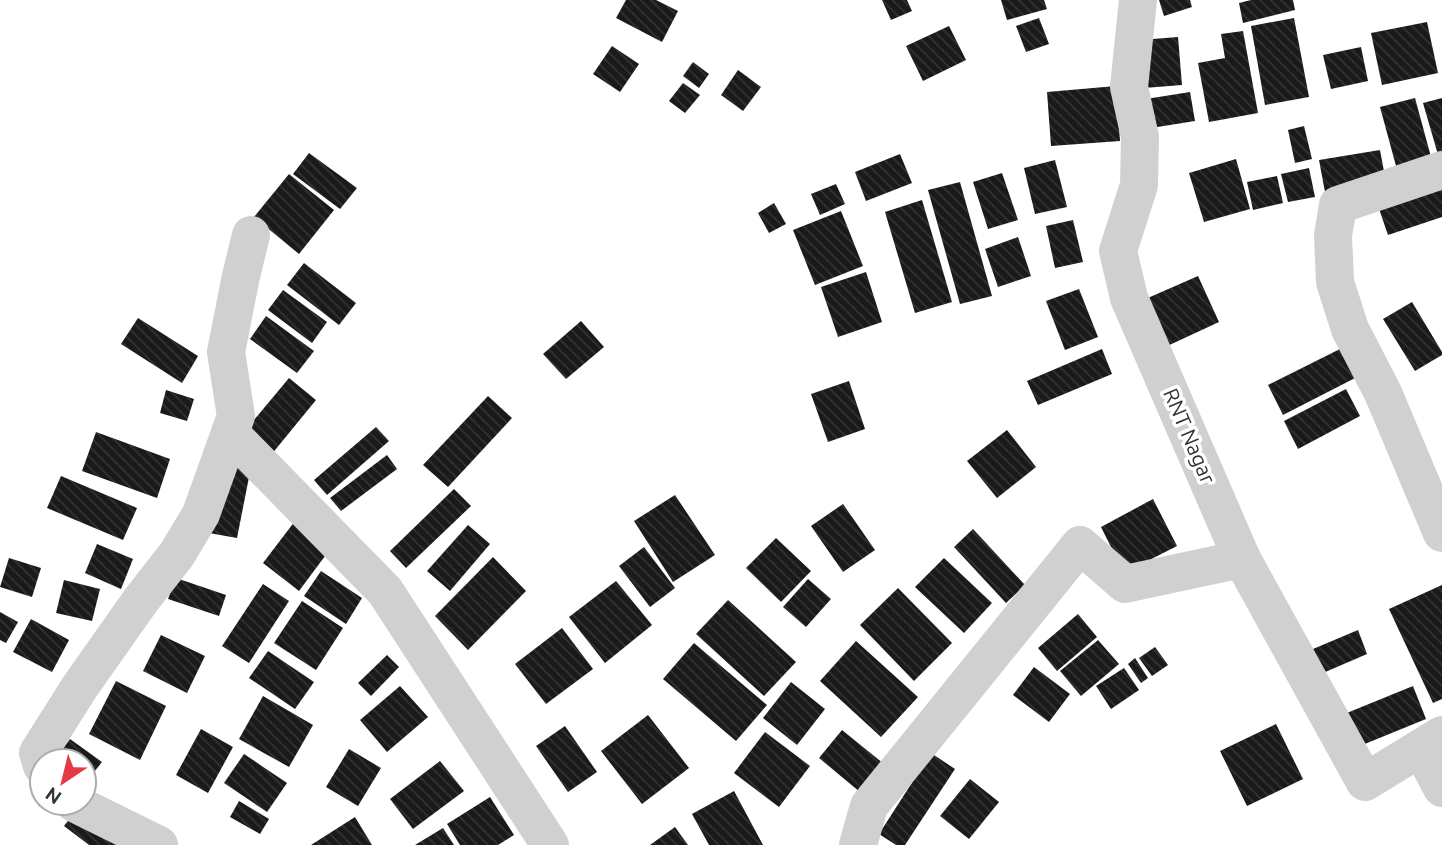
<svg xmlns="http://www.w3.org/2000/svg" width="1442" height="845" font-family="Ubuntu,sans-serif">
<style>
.building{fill:url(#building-back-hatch)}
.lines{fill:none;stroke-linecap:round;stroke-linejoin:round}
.minor{stroke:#d0d0d0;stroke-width:38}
.labels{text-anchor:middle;stroke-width:7;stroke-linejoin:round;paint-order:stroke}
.street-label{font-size:21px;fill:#333;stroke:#fff}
</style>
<defs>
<pattern id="building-back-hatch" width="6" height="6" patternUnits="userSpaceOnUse" patternTransform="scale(1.75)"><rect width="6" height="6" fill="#1a1a1a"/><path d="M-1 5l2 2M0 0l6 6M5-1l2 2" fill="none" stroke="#333"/></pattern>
</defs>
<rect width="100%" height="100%" fill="#fff"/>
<!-- building -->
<g class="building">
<polygon points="626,0 656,0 678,11 662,42 616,18"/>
<polygon points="882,0 907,0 912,11 891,20"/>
<polygon points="1001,0 1044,0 1047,9 1007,20"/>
<polygon points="1159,0 1190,0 1192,7 1164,16"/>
<polygon points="1251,0 1293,0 1295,10 1243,23 1239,3"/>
<polygon points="1039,18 1049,44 1026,52 1016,26"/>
<polygon points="1294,18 1309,97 1265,105 1251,26"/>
<polygon points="1427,22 1438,73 1382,85 1371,33"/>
<polygon points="949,26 966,60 923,81 906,46"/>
<polygon points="1243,31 1258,113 1209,122 1198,63 1225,58 1221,34"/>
<polygon points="1178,37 1182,85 1144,88 1140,40"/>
<polygon points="612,46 639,64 620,92 593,74"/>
<polygon points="1361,47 1368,81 1331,89 1323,55"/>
<polygon points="693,62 709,74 699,88 683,76"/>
<polygon points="738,70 761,87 743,111 721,95"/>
<polygon points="683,83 700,95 685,113 669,101"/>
<polygon points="1116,86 1120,141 1051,146 1047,92"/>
<polygon points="1190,92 1195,121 1151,128 1146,99"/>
<polygon points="1415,98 1434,168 1399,177 1380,107"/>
<polygon points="1442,98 1442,165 1441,165 1423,103"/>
<polygon points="1304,126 1312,159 1295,163 1288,130"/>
<polygon points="1380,150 1386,182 1325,192 1319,160"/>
<polygon points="309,153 357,188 340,209 293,174"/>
<polygon points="900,154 912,183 866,201 855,172"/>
<polygon points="1236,159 1250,209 1204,222 1189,173"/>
<polygon points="1055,160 1067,207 1035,214 1024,168"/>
<polygon points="1309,168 1315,197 1288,202 1281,174"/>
<polygon points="1002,173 1018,220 988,229 973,182"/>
<polygon points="289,174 334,210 299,254 254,217"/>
<polygon points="1277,176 1283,203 1253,210 1247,182"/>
<polygon points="960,182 992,296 960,304 928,190"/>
<polygon points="836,184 845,204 820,215 811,194"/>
<polygon points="1442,184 1442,217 1388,235 1378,206"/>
<polygon points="922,200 952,302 915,313 885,212"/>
<polygon points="774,203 786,224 769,233 758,213"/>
<polygon points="841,211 863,266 815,285 793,230"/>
<polygon points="1073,220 1083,262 1055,268 1046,226"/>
<polygon points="1018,237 1031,276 998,287 985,249"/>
<polygon points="304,263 356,303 339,325 287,285"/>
<polygon points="866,272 882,322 838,337 821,287"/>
<polygon points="1198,276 1219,322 1163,348 1141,301"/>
<polygon points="1079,289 1098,337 1065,350 1046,301"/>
<polygon points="283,290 327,322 312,343 268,310"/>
<polygon points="1412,302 1442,352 1442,355 1415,371 1383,319"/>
<polygon points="266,316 314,351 297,373 250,339"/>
<polygon points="138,318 198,356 182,383 121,344"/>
<polygon points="581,321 604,347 566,379 543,354"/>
<polygon points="1344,347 1359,376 1283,415 1268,385"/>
<polygon points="1102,349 1112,374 1038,405 1027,381"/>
<polygon points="289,378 316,400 271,455 244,432"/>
<polygon points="849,381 865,429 828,442 811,394"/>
<polygon points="1346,389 1360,416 1298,449 1284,421"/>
<polygon points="166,390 194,399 187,421 160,413"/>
<polygon points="488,396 512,418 448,487 423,465"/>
<polygon points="376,427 389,441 327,495 314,480"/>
<polygon points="1007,430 1036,467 997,498 967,461"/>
<polygon points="96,432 170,459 157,498 82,471"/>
<polygon points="387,455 397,469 341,511 330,498"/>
<polygon points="222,461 251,467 237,538 209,533"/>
<polygon points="61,476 137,508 123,540 47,508"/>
<polygon points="454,489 471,506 406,568 390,551"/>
<polygon points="675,495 715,555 673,582 634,521"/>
<polygon points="1153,499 1177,546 1124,573 1101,527"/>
<polygon points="843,504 875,550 843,572 811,526"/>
<polygon points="295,521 331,548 299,591 263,563"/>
<polygon points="468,525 490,544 450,591 427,571"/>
<polygon points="973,529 1025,585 1006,603 954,547"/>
<polygon points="776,538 811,571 781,602 746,568"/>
<polygon points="97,544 133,559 121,589 85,573"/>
<polygon points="644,547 675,588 650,607 619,566"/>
<polygon points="493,557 526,591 468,650 435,616"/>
<polygon points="9,558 41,568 32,597 0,587"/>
<polygon points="944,558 992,603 964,633 915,587"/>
<polygon points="321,571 362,598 346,624 304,596"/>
<polygon points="176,578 226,595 219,616 168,599"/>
<polygon points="808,579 831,599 806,627 783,607"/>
<polygon points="64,580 100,589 92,621 56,613"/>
<polygon points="616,581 652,625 605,663 569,617"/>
<polygon points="263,584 289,601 249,663 222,646"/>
<polygon points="1442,585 1442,699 1433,703 1389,609"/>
<polygon points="898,588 952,643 914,681 860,625"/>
<polygon points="728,600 796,662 764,696 696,634"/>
<polygon points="302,601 343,628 316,670 274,643"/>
<polygon points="0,612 18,622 6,643 0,640"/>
<polygon points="1078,614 1097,637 1057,671 1038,648"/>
<polygon points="31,619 69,640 52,672 13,652"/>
<polygon points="562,628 593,669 546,704 515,664"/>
<polygon points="1358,630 1367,654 1323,673 1313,649"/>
<polygon points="161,635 205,656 187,693 143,671"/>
<polygon points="1098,640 1119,664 1081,696 1060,671"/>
<polygon points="856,641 918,697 881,737 820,681"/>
<polygon points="694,643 767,705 736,741 663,679"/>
<polygon points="1155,647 1168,665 1152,676 1139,658"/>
<polygon points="268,651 314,682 295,709 249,678"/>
<polygon points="387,655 399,667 371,696 358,683"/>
<polygon points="1135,658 1148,678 1141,683 1128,664"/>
<polygon points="1034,667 1070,694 1049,722 1013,695"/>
<polygon points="1124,668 1139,690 1111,709 1096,686"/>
<polygon points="116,681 166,706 140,760 89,734"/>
<polygon points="791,682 825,709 797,745 763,718"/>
<polygon points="400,686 428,717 387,752 360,720"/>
<polygon points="1413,686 1426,719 1350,750 1337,717"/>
<polygon points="263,696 313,725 289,767 239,739"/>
<polygon points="648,715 689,768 642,804 601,751"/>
<polygon points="1276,724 1303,779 1247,806 1220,751"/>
<polygon points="565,726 597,772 568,792 536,746"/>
<polygon points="201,729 233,747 208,793 176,775"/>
<polygon points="842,730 884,764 860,792 819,758"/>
<polygon points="765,732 810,766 779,807 734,773"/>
<polygon points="70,739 102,762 84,785 84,761 54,761"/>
<polygon points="349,749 381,768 358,806 326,787"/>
<polygon points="931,753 955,769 905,845 896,845 879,834"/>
<polygon points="244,754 287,783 267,812 224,783"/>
<polygon points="440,761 464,791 413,829 390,799"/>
<polygon points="970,779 999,802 969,839 940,816"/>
<polygon points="734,791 763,845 709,845 692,814"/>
<polygon points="490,797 514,835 498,845 460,845 447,824"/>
<polygon points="239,801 269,819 260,834 230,817"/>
<polygon points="77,809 124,845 89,845 64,826"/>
<polygon points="355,817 372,845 311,845"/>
<polygon points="675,827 688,845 650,845"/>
<polygon points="443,828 454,845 415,845"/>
</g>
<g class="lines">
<!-- minor -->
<g class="minor">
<polyline points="1138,0 1129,87 1140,137 1139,185 1118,251 1129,298 1242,559 1365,782 1442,735"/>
<polyline points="1442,170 1338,205 1333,236 1335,282 1350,329 1383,393 1442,533"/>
<polyline points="230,433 385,591 550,845"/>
<polyline points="1421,748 1442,788"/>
<polyline points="42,766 38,753 79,688 141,600 177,554 201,514 236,416 226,352 241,276 251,235"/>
<polyline points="74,803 159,845"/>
<polyline points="858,845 869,806 1080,545 1125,584 1242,559"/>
</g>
</g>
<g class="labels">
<!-- street labels -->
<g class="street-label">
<text transform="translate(1189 436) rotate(67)" y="7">RNT Nagar</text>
</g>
</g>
<!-- north arrow -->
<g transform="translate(63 782) rotate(215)"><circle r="33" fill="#ffffff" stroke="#adadad" stroke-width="2"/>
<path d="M0-5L12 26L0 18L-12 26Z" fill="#e63946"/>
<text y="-10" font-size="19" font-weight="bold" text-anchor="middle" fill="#333333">N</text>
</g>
</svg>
